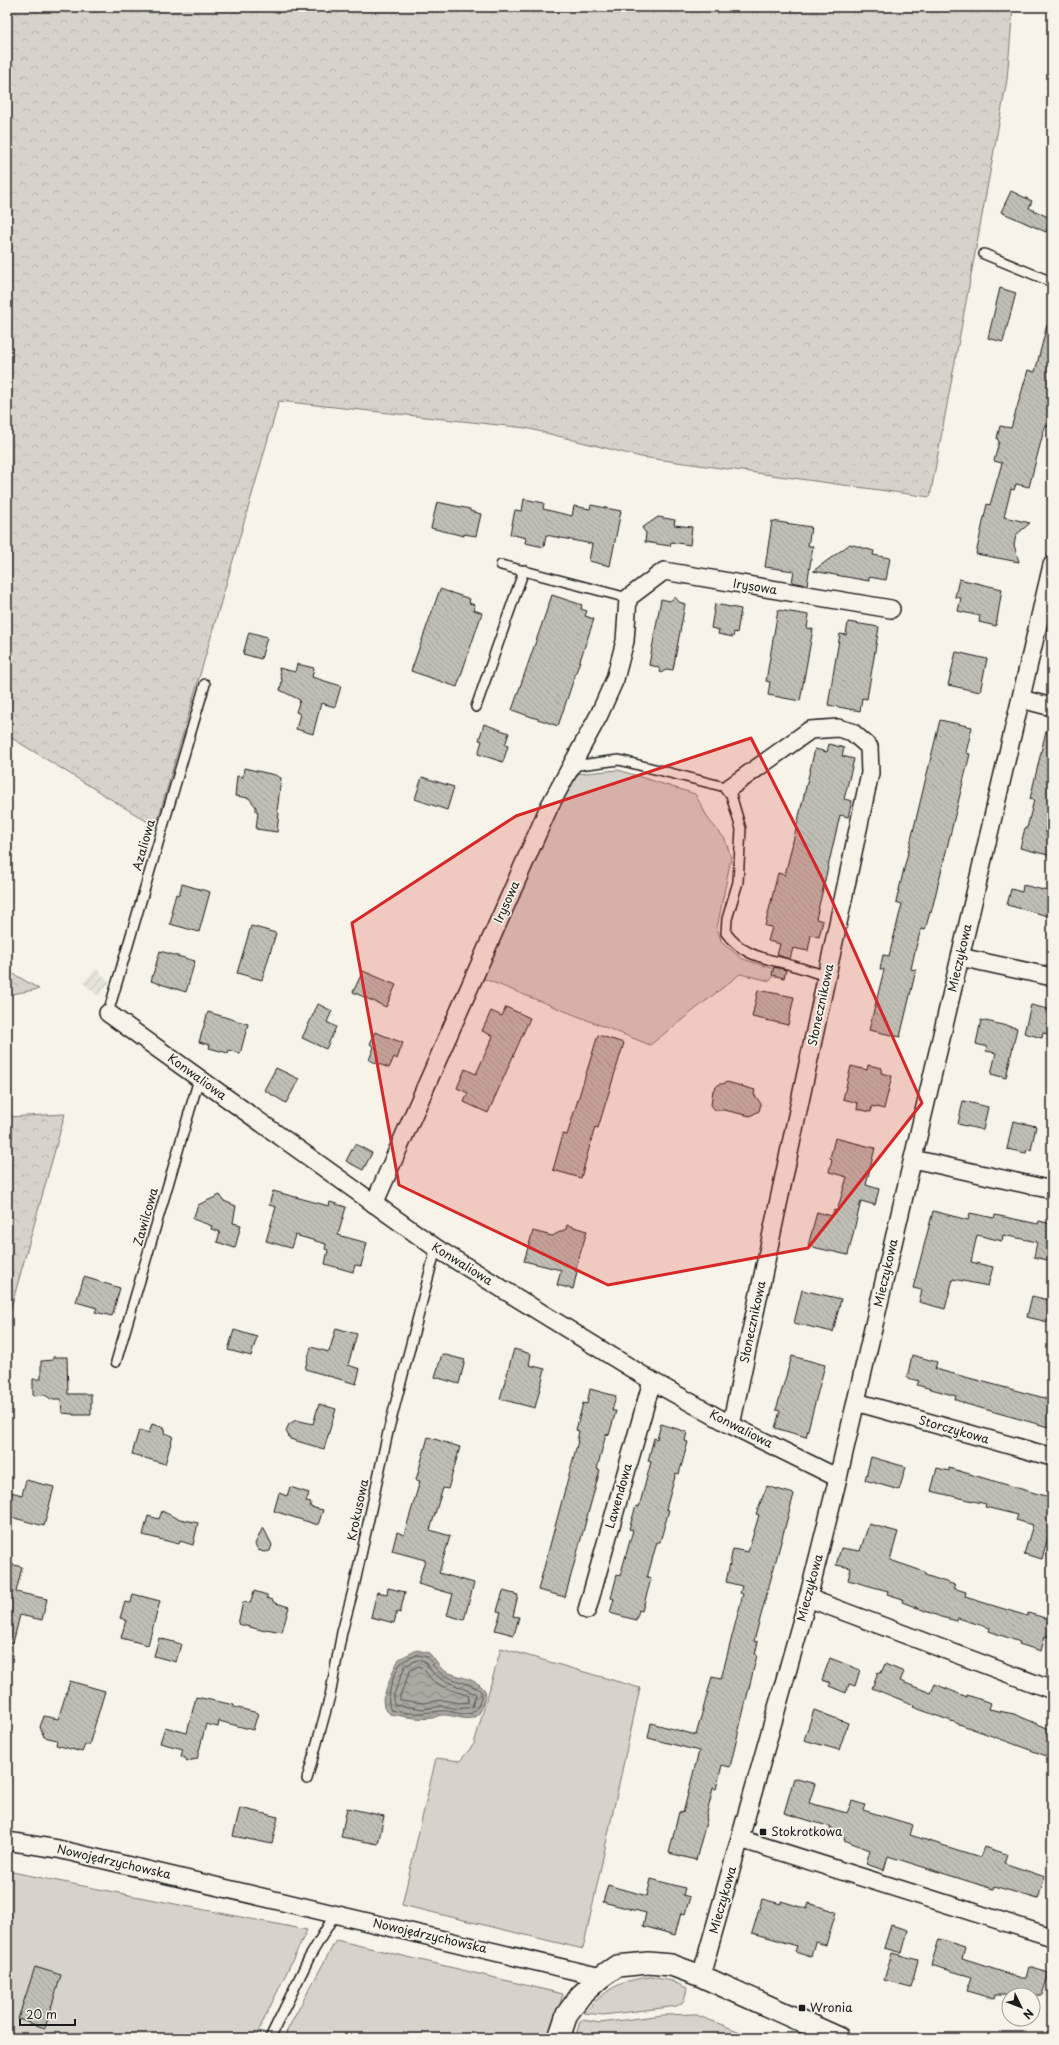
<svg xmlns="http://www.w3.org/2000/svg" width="1059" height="2045" font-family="'Playpen Sans',sans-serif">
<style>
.industrial{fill:url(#industrial-furrows)}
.green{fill:#d7d3cb;stroke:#7a7874}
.forest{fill:url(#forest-crowns);stroke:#7a7874}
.water{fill:url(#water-waves);stroke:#72716c}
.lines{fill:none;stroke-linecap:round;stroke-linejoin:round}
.shore{stroke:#565452;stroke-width:1}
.building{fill:url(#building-back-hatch);stroke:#1c1c1c}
.service-casing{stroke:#1c1c1c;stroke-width:12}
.minor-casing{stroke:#1c1c1c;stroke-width:20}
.tertiary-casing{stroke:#1c1c1c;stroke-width:24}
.service{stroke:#f7f3e8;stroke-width:9}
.minor{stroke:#f7f3e8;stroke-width:17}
.tertiary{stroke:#f7f3e8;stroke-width:21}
.marked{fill:#d62828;fill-opacity:0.2;stroke:#d62828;stroke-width:3;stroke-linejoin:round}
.poi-dot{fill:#1c1c1c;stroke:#f7f3e8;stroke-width:1.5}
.labels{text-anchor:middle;stroke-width:3.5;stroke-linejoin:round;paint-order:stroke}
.street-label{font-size:12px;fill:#1c1c1c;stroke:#f7f3e8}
.poi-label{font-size:12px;fill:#1c1c1c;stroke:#f7f3e8;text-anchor:start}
</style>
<defs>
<pattern id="industrial-furrows" width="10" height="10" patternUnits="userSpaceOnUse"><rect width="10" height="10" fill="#e6e3d9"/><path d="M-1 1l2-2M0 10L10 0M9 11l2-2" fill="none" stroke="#c5c2ba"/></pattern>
<pattern id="forest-crowns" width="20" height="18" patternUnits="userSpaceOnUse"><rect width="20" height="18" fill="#d7d3cb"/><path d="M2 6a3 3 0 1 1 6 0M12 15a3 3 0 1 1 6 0" fill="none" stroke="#b8b5ae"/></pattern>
<pattern id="water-waves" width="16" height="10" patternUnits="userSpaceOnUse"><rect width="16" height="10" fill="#aca9a2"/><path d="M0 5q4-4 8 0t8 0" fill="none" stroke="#8b8983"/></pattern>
<pattern id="building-back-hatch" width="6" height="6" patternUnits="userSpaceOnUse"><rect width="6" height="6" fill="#c0beb5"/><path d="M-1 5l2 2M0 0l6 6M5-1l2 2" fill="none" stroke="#a4a39b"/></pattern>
</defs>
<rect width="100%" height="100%" fill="#f7f3e8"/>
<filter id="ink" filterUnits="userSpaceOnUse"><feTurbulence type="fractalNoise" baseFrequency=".025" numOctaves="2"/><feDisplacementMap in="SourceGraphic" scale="8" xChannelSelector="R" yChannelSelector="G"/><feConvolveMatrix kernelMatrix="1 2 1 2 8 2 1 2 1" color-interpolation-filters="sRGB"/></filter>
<g filter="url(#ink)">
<!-- industrial -->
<polygon class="industrial" points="96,969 110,982 98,996 83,983"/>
<!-- green -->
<g class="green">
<polygon points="618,770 695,794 709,820 725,839 731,858 717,928 722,943 743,959 777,970 770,981 740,974 650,1045 482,978 548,825 575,774"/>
<polygon points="501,1648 640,1688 583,1949 402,1905 436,1758 460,1761 474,1744"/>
<polygon points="7,1871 307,1930 255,2038 7,2038"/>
<polygon points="336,1940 563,1994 550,2038 283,2038"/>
<path d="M 650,1977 L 673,1981 L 673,1982 L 687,1988 C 684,2002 684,2005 670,2007 L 603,2015 L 584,2013 C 605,1990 620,1980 650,1977 Z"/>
<polygon points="694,2014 756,2038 575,2038 580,2022 583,2020 600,2023 663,2015"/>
</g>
<!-- forest -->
<g class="forest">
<polygon points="7,7 1013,7 1007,80 930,497 641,457 526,428 279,401 156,827 7,735"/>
<polygon points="7,970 39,989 7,995"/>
<polygon points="65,1114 7,1322 7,1117"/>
</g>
<!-- water -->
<path class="water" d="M 417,1650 L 429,1653 C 435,1659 438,1667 445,1671 C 456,1677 476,1678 484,1689 C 487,1692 485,1697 484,1701 C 478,1730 458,1714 442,1715 C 439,1715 436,1717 433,1718 C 419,1720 403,1716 390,1714 L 384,1708 L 383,1699 L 393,1671 L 399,1659 Z"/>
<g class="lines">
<!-- shore -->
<g class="shore">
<path d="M 417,1655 L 427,1657 C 431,1661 433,1666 437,1670 C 446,1680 469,1682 481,1691 C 482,1696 480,1702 478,1706 C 470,1722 454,1709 441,1711 C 424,1713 409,1715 391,1710 C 384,1702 395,1668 402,1662 C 406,1659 413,1657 417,1655 Z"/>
<polygon points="418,1660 425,1662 433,1673 441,1679 476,1694 472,1707 459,1709 442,1706 424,1709 394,1705 394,1694 405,1666"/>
<path d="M 419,1666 C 425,1668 429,1679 436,1683 C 446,1689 458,1692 469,1696 L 468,1702 L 459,1703 L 442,1700 L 424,1703 L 400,1700 L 400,1695 L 410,1671 Z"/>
</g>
</g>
<!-- building -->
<g class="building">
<polygon points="1011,191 1032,201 1029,208 1052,219 1046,232 1001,212"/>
<polygon points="1000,288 1016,293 1003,342 988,338"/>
<polygon points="1047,325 1052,326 1052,428 1045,426 1029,487 1016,484 1014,490 1011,489 1004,517 1030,523 1016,535 1014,545 1019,562 976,554 987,504 990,505 1002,463 994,461 999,442 997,438 1000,426 1011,428 1028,370 1035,372"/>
<polygon points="524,499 544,503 543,509 572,516 574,506 590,509 591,505 621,511 610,566 589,561 592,544 546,535 544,547 525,543 526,538 510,534 515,510 522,511"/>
<polygon points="437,502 470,509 470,511 481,514 476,536 464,534 464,536 431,528"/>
<polygon points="658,517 675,520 674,525 692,527 690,545 671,542 670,546 645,542 646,533 642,528"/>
<polygon points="772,521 811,527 808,546 813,546 807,585 792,582 794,571 765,567"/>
<polygon points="850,544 874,551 873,555 890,558 886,580 869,577 869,581 813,571"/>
<polygon points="959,579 1002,589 996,626 979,622 980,616 958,611 961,598 955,597"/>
<polygon points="440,589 470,599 469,603 475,605 474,610 482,613 457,687 411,671"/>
<polygon points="552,595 582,605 581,609 587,611 585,616 594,619 558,726 512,710"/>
<polygon points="675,597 679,602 685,604 673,670 667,669 661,673 658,667 649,665 661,599 670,601"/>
<polygon points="715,604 741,609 737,633 734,632 733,637 718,634 719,630 711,628"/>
<polygon points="778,610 809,615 807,628 813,629 800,701 768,695 770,682 766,681"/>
<polygon points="848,622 879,627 867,699 862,698 860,711 828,705 840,634 846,635"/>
<polygon points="249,632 267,637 261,659 243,654"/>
<polygon points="956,652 987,659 980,692 948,685"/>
<polygon points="297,664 314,668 312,677 341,686 335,707 321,703 313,734 296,729 300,714 296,712 300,700 280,690 282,681 279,668 295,672"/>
<polygon points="940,720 972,727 966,753 970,754 931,913 930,912 925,930 921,929 915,951 911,969 916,970 900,1037 869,1030 884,970 880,969 883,955 889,956 902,904 896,902"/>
<polygon points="484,724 509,733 505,745 508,746 503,762 478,754 482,741 479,740"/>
<polygon points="1046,731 1052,731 1052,805 1045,832 1052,834 1052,856 1020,848 1025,828 1027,828 1034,800 1030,799"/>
<polygon points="829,744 844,748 842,756 854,759 844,799 852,801 848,817 840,815 816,919 823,921 819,937 811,935 808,951 793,948 790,959 777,955 780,944 768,941 772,927 765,926 778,873 785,875 815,749 827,752"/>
<polygon points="244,768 275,775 281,778 277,812 279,813 277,832 256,829 258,812 256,811 256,807 249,798 235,796 237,776 243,777"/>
<polygon points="422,777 454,787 447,810 415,799"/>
<polygon points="182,884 210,892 199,932 170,924 173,913 171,912 176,894 179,895"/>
<polygon points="1023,885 1052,892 1052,917 1007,905 1011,889 1022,892"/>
<polygon points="251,926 276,933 262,980 237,973"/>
<polygon points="160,951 195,961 186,992 151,981"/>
<polygon points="774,967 786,970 784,978 772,975"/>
<polygon points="363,971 396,985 386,1007 353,992"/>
<polygon points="758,990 794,997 788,1025 752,1017"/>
<polygon points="318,1004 332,1011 327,1022 336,1027 326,1049 302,1038"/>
<polygon points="1031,1005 1052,1010 1052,1035 1043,1033 1042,1038 1024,1033"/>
<polygon points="506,1007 530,1018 488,1113 464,1102 468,1093 457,1088 465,1069 476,1074 486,1052 493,1036 482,1031 491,1011 502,1016"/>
<polygon points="208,1012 248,1024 240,1054 229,1050 228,1053 209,1048 210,1045 199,1042"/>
<polygon points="981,1020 1017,1028 1006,1078 991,1074 996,1053 986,1051 987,1047 976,1044"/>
<polygon points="375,1032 403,1043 397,1059 394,1057 389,1068 369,1060 374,1047 370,1044"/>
<polygon points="598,1035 624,1043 598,1128 595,1127 581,1178 553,1170 563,1134 567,1135"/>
<polygon points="868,1065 882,1068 881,1073 892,1076 884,1109 872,1106 871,1112 857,1109 858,1103 843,1099 851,1066 867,1070"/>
<polygon points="276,1068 299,1079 286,1103 264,1090"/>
<polygon points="727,1082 755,1090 754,1094 761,1104 759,1111 750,1116 724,1110 715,1110 711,1105 713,1090 719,1084 723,1084"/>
<polygon points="963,1101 988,1107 983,1130 958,1124"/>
<polygon points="1013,1121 1036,1126 1031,1150 1027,1149 1026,1153 1007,1149"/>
<polygon points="835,1138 875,1148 866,1185 879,1189 875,1205 861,1201 848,1255 808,1246 817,1212 832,1216 834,1210 837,1211 847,1177 829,1172 832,1159 830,1158"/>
<polygon points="355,1144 372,1153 363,1170 346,1161"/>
<polygon points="273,1191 329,1206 330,1202 346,1207 338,1235 367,1243 361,1266 355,1265 353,1272 325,1264 328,1250 325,1249 326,1244 295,1235 291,1248 266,1241 276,1207 269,1205"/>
<polygon points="220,1195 224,1201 236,1206 233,1223 241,1225 235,1248 217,1242 220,1232 211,1229 212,1226 193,1219 198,1205"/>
<polygon points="933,1211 968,1220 970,1213 994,1218 995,1215 1038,1224 1039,1221 1052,1224 1052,1261 1034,1257 1037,1242 1003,1235 1002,1241 977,1235 971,1262 993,1267 988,1286 953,1279 945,1309 919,1302 922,1290 913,1288"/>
<polygon points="567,1225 587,1231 575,1271 577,1272 573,1289 557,1285 561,1270 524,1261 533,1231 552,1236 566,1229"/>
<polygon points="84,1277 120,1288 112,1316 95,1312 97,1308 76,1302"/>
<polygon points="802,1290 841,1299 833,1332 794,1323"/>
<polygon points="1032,1296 1052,1301 1052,1323 1027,1317"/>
<polygon points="336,1328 357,1334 348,1365 360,1369 356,1384 305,1369 311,1347 329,1352"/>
<polygon points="234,1330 257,1337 251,1356 228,1350"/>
<polygon points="514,1349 531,1354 529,1365 545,1369 535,1408 500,1399"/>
<polygon points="442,1354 465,1360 459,1384 435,1377"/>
<polygon points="912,1355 937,1362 935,1369 1052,1400 1052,1428 966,1404 955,1399 956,1396 917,1385 919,1381 907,1378"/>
<polygon points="792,1356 825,1365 806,1437 775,1428 780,1411 776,1410"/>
<polygon points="53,1357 67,1357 68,1394 91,1394 91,1415 73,1415 73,1414 62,1413 61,1399 51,1399 45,1395 33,1396 33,1379 41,1379 41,1361 53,1360"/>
<polygon points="590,1389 616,1396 612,1411 616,1411 609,1435 606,1434 597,1469 600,1470 565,1597 538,1590 578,1441 577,1441 579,1431 576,1430 583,1403 587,1404"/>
<polygon points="319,1404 336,1409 324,1449 290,1439 286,1431 289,1424 296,1420 313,1424"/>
<polygon points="152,1424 165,1428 164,1433 173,1436 165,1464 132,1454 139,1430 149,1433"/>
<polygon points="661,1424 687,1432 685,1441 688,1442 679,1474 676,1473 666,1509 669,1510 660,1542 657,1542 647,1578 651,1579 642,1611 639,1610 636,1620 610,1613 614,1599 611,1598 617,1575 620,1576 633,1530 629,1529 636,1506 639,1507 651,1462 648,1461 654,1438 657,1439"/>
<polygon points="428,1437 460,1447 448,1489 443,1488 430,1530 450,1536 439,1573 474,1583 464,1620 447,1615 453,1594 418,1584 425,1560 392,1551 397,1532 404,1535 420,1481 416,1480"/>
<polygon points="871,1457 906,1467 899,1490 865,1480"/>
<polygon points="937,1468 949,1471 949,1468 1052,1498 1052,1534 1049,1533 1042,1559 1024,1554 1033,1525 1016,1520 1018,1515 985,1507 986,1504 931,1491"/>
<polygon points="26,1480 54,1487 44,1526 7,1516 7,1491 22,1495"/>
<polygon points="767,1486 794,1494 754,1641 758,1642 755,1654 757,1655 730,1767 722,1765 716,1789 713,1788 706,1818 707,1819 696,1860 669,1853 679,1812 683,1813 699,1751 648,1738 651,1723 696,1735 712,1677 721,1679 743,1594 740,1593 742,1586 726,1582 733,1549 748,1552 759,1515 756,1514"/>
<polygon points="290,1487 309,1493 306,1502 311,1503 310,1507 323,1510 318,1525 274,1511 279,1493 287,1496"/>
<polygon points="162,1511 176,1518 198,1523 193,1545 180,1541 179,1544 143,1535 148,1516 159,1519"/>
<polygon points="869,1524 898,1532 890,1560 925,1572 925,1575 955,1585 953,1588 966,1592 965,1597 1027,1616 1028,1613 1052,1620 1048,1637 1045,1636 1041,1651 1019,1644 1020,1642 989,1631 990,1628 958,1618 957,1621 941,1617 902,1602 903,1599 887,1594 888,1591 848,1580 851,1568 836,1565 841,1548 860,1551"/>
<polygon points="263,1527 272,1545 270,1551 264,1552 258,1550 255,1544"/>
<polygon points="7,1563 22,1567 16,1592 47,1599 42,1620 20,1615 13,1643 7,1643"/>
<polygon points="388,1588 405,1592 400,1613 397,1612 394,1623 371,1617 377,1592 387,1594"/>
<polygon points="254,1591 267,1595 267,1598 273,1600 273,1602 289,1607 282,1632 266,1629 265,1631 238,1624 243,1602 250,1603"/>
<polygon points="503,1591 518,1595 513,1616 519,1617 514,1635 495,1630 501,1612 497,1611"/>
<polygon points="133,1594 160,1601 148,1645 121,1638 126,1620 120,1618 125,1602 131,1603"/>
<polygon points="159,1638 181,1644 176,1662 154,1656"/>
<polygon points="830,1658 860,1670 855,1686 849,1684 846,1693 829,1686 831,1683 822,1680"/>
<polygon points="885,1664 904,1672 900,1681 931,1693 935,1684 967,1697 967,1695 991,1703 989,1709 1014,1714 1052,1730 1052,1758 913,1707 914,1705 872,1688 878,1672 881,1673"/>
<polygon points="70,1681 105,1691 89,1745 85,1745 82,1752 56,1745 57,1740 44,1737 40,1727 44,1716 58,1719"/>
<polygon points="196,1697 234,1705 234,1707 258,1713 253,1730 219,1721 218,1727 206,1724 197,1759 187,1761 185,1758 181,1756 183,1749 160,1743 165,1727 187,1733"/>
<polygon points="814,1710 848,1723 839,1750 804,1740"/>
<polygon points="794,1778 815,1784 809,1803 847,1813 852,1801 865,1805 863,1810 913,1825 910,1835 980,1857 984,1847 1007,1854 1004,1863 1045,1877 1038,1899 994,1886 993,1889 888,1856 884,1870 866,1864 870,1850 844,1840 845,1837 829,1832 831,1827 784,1813"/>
<polygon points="240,1808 278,1817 272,1844 233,1836"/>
<polygon points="347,1808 384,1816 378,1844 341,1837"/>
<polygon points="651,1879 685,1888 683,1895 690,1897 685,1914 681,1913 675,1935 643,1926 646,1913 603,1902 608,1885 647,1896"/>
<polygon points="762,1899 781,1904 781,1901 807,1909 809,1903 836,1912 826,1945 815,1942 811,1957 795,1952 797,1946 752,1933"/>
<polygon points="891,1925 908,1930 902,1953 884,1948"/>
<polygon points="939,1939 965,1947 962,1959 1022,1978 1026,1978 1029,1967 1049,1973 1042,1995 995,1995 994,1999 967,1991 972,1977 931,1965"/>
<polygon points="892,1953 918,1960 911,1987 884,1980"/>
<polygon points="35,1967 61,1975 45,2028 18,2019"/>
</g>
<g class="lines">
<!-- service casing -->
<g class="service-casing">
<g id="service">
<polyline points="984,254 1052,282"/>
<polyline points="501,565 628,598"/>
<polyline points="476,707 524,570"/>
<path d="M 571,766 L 619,760 L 729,788 L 741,829 L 738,882 L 727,919 L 726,933 C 745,958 767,958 794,966 C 805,969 816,973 827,976"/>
<polyline points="108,1013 205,684"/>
<polyline points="116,1362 199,1079"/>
<polyline points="307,1779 330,1696 342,1632 354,1587 388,1432 436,1248"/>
<polyline points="270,2038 309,1958 335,1914"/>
</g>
</g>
<!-- minor casing -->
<g class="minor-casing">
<g id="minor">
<polyline points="1021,699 1052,707"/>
<polyline points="729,788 810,730 838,728 852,732 869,747 870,773 731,1425"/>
<polyline points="960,957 1052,977"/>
<polyline points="108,1013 436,1248 652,1381 731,1425 838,1478"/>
<polyline points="913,1159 1052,1190"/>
<polyline points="374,1204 549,807 599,715 615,679 625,641 628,598 664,571 891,609"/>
<polyline points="856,1402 1052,1457"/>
<polyline points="808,1598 1052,1690"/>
<polyline points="587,1610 652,1381"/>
<polyline points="740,1839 1052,1937"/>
<polyline points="7,1841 58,1849 601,1977"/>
<polyline points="701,1976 808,1598 838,1478 1052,565"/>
</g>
</g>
<!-- tertiary casing -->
<g class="tertiary-casing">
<polyline id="tertiary" points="559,2038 567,2014 581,1995 601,1977 617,1966 648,1963 671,1965 701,1976 839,2038"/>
</g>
<!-- service -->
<use href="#service" class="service"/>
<!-- minor -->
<use href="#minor" class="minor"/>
<!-- tertiary -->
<use href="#tertiary" class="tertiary"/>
</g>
</g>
<!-- marked area -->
<path class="marked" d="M 751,738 L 822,878 L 922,1103 L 808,1248 L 608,1285 L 399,1185 L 352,923 L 516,816 Z"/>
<!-- markers -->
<g class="poi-dot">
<rect x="759" y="1828" width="8" height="8" rx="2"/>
<rect x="798" y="2004" width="8" height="8" rx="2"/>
</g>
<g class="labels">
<!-- street labels -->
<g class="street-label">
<text transform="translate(755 587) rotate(9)" y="4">Irysowa</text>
<text transform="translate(144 845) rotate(-74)" y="4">Azaliowa</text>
<text transform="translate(507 902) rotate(-66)" y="4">Irysowa</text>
<text transform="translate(960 958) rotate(-77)" y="4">Mieczykowa</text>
<text transform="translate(821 1005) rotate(-78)" y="4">Słonecznikowa</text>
<text transform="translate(197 1077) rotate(36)" y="4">Konwaliowa</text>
<text transform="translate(146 1217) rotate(-74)" y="4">Zawilcowa</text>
<text transform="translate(462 1264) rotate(32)" y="4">Konwaliowa</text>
<text transform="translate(886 1273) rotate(-77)" y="4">Mieczykowa</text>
<text transform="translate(753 1322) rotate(-78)" y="4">Słonecznikowa</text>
<text transform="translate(741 1429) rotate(27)" y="4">Konwaliowa</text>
<text transform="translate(954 1430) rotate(16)" y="4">Storczykowa</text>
<text transform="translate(619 1496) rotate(-74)" y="4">Lawendowa</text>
<text transform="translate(358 1510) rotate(-78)" y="4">Krokusowa</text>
<text transform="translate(810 1588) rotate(-75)" y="4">Mieczykowa</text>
<text transform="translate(114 1862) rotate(13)" y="4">Nowojędrzychowska</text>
<text transform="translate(723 1900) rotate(-74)" y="4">Mieczykowa</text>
<text transform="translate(430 1936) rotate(13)" y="4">Nowojędrzychowska</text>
</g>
<!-- poi labels -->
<g class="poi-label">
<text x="771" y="1836">Stokrotkowa</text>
<text x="810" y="2012">Wronia</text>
</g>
</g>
<!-- margin -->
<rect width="1059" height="2045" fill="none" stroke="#f7f3e8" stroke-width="24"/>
<rect x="12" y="12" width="1035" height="2021" fill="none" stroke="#1c1c1c" stroke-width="1.5" filter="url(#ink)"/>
<!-- north arrow -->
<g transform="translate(1021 2007) rotate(133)"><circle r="19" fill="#f7f3e8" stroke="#9f9d96"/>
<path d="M0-3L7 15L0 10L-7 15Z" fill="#1c1c1c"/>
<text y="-6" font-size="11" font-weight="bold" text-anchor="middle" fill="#1c1c1c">N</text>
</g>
<!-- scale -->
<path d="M20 2019v6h55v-6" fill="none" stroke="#1c1c1c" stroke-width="2"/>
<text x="26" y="2019" font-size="12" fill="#1c1c1c" stroke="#f7f3e8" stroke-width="3" paint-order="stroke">20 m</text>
</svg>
